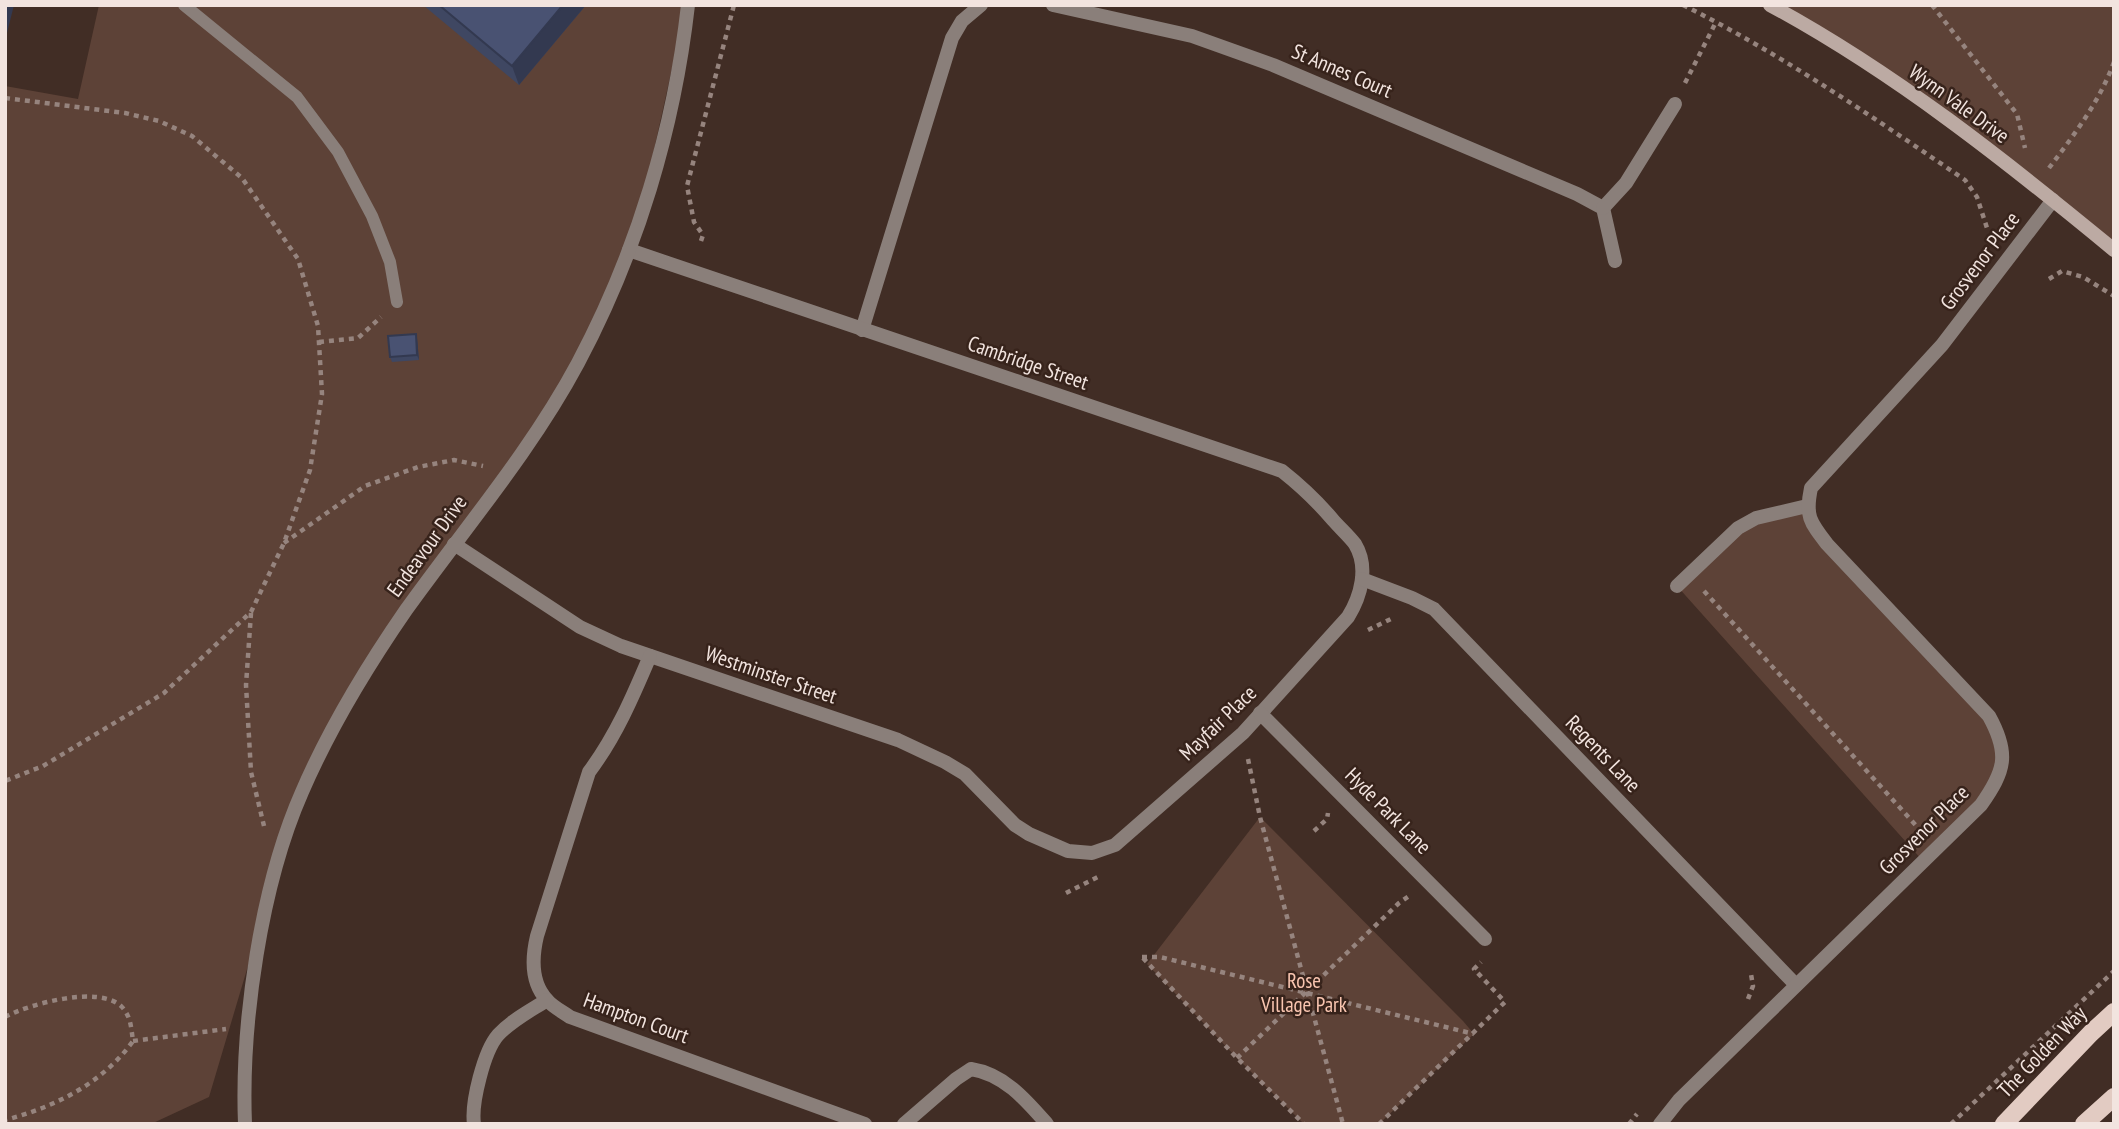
<svg xmlns="http://www.w3.org/2000/svg" width="2119" height="1129" font-family="'PT Sans Narrow',sans-serif">
<style>
.green{fill:#5d4237}
.lines{fill:none;stroke-linecap:round;stroke-linejoin:round}
.path{stroke:#96847e;stroke-width:4.5;stroke-dasharray:5 5;stroke-linecap:butt}
.lane{stroke:#8a7f7a;stroke-width:12}
.street{stroke:#8a7f7a;stroke-width:14}
.secondary{stroke:#bcaaa3;stroke-width:14}
.primary{stroke:#e2cbc2;stroke-width:18}
.wall{fill:#3f4762}
.shaded-wall{fill:#333950}
.building{fill:#495272;stroke:#333950;stroke-width:2}
.labels{text-anchor:middle;stroke-width:5;stroke-linejoin:round;paint-order:stroke}
.street-label{font-size:21px;fill:#f2e4df;stroke:#37231b}
.park-label{font-size:21px;fill:#f9c5b0;stroke:#37231b}
</style>
<rect width="100%" height="100%" fill="#412d25"/>
<!-- green -->
<g class="green">
<polygon points="99,5 686,5 636,231 565,385 374,656 295,808 209,1097 151,1124 5,1124 5,86 78,99"/>
<polygon points="1763,5 2114,5 2114,251 1827,38"/>
<polygon points="1807,506 1811,524 2000,738 1997,782 1923,861 1677,586 1750,521"/>
<polygon points="1260,817 1463,1021 1474,1034 1379,1124 1304,1124 1237,1058 1147,964"/>
</g>
<g class="lines">
<!-- path -->
<g class="path">
<path d="M 1683,5 C 1783,55 1874,118 1965,180 L 1977,197 L 1987,228"/>
<polyline points="1932,5 2017,114 2025,148"/>
<polyline points="1685,83 1716,22"/>
<polyline points="5,98 125,113 159,121 192,136 242,178 298,259 318,326 322,394 310,470 284,543 251,612 164,693 43,766 5,781"/>
<path d="M 2049,168 C 2074,135 2100,101 2114,62"/>
<polyline points="701,241 703,235 694,222 687,186 734,5"/>
<polyline points="2049,279 2062,271 2083,277 2114,296"/>
<polyline points="319,342 358,338 381,317"/>
<polyline points="284,543 365,486 418,467 454,460 483,466"/>
<polyline points="1704,591 1921,831"/>
<polyline points="251,613 246,685 251,772 264,826"/>
<polyline points="1368,630 1395,617"/>
<polyline points="1248,759 1260,817 1343,1124"/>
<polyline points="1314,831 1327,819 1328,813"/>
<polyline points="1066,893 1098,877"/>
<polyline points="1142,957 1160,957 1474,1034"/>
<polyline points="1143,958 1237,1058 1304,1124"/>
<polyline points="1748,999 1753,986 1751,974"/>
<path d="M 5,1017 C 29,1004 98,985 121,1006 C 131,1016 131,1027 133,1041 C 103,1083 55,1107 5,1120"/>
<polyline points="133,1041 226,1029"/>
<polyline points="1237,1058 1399,903 1409,896"/>
<polyline points="1379,1124 1505,1002 1474,969 1481,962"/>
<polyline points="1629,1124 1637,1114"/>
<polyline points="1951,1124 2114,971"/>
</g>
<!-- lane -->
<polyline class="lane" points="184,5 297,97 338,152 372,216 390,262 397,302"/>
<!-- street -->
<g class="street">
<polyline points="1053,5 1192,36 1273,65 1577,194 1603,208 1615,261"/>
<polyline points="1603,208 1626,183 1675,104"/>
<polyline points="862,330 952,38 962,21 981,5"/>
<path d="M 454,544 L 580,627 L 621,646 L 898,740 L 945,762 L 965,774 L 1015,825 L 1029,834 L 1068,851 L 1092,853 L 1115,845 L 1243,733 L 1348,617 C 1361,596 1369,567 1355,544 C 1349,536 1340,528 1333,520 C 1317,501 1301,486 1282,471 L 629,250"/>
<polyline points="1362,579 1412,598 1434,609 1796,985"/>
<polyline points="1677,586 1738,528 1756,518 1807,506"/>
<path d="M 650,656 C 633,696 616,736 589,772 L 537,936 C 532,957 531,983 547,1000 C 553,1007 563,1012 570,1017 L 865,1124"/>
<polyline points="1260,713 1485,939"/>
<path d="M 245,1124 C 241,1022 261,885 302,792 C 330,727 366,668 406,610 C 464,529 531,451 578,363 C 637,252 674,129 688,5"/>
<path d="M 474,1124 C 471,1103 484,1051 498,1035 C 512,1020 530,1011 547,1000"/>
<path d="M 904,1124 L 956,1079 L 971,1069 C 1004,1074 1026,1100 1047,1124"/>
<path d="M 1660,1124 L 1679,1100 L 1981,805 C 2005,771 2010,754 1989,716 L 1827,544 C 1810,522 1805,516 1811,488 L 1942,345 L 2053,200"/>
</g>
<!-- secondary -->
<path class="secondary" d="M 1770,5 C 1894,72 2006,161 2114,250"/>
<!-- primary -->
<g class="primary">
<polyline points="2004,1124 2091,1033 2114,1012"/>
<polyline points="2084,1124 2114,1097"/>
</g>
</g>
<!-- wall -->
<g class="wall">
<polygon points="423,5 586,5 519,85"/>
<polygon points="417,339 419,360 392,362 390,357"/>
</g>
<!-- shaded-wall -->
<g class="shaded-wall">
<polygon points="5,5 14,5 5,41"/>
<polygon points="563,5 586,5 519,85 512,66"/>
<polygon points="416,334 417,339 419,360 417,355"/>
</g>
<!-- building -->
<g class="building">
<polygon points="439,5 563,5 512,66"/>
<polygon points="416,334 417,355 390,357 388,336"/>
</g>
<g class="labels">
<!-- street labels -->
<g class="street-label">
<text transform="translate(1342 71) rotate(23)" y="7">St Annes Court</text>
<text transform="translate(1959 104) rotate(36)" y="7">Wynn Vale Drive</text>
<text transform="translate(1980 261) rotate(-53)" y="7">Grosvenor Place</text>
<text transform="translate(1028 363) rotate(19)" y="7">Cambridge Street</text>
<text transform="translate(427 546) rotate(-54)" y="7">Endeavour Drive</text>
<text transform="translate(771 675) rotate(19)" y="7">Westminster Street</text>
<text transform="translate(1218 723) rotate(-44)" y="7">Mayfair Place</text>
<text transform="translate(1603 754) rotate(46)" y="7">Regents Lane</text>
<text transform="translate(1388 811) rotate(45)" y="7">Hyde Park Lane</text>
<text transform="translate(1924 830) rotate(-45)" y="7">Grosvenor Place</text>
<text transform="translate(636 1018) rotate(20)" y="7">Hampton Court</text>
<text transform="translate(2042 1052) rotate(-46)" y="7">The Golden Way</text>
</g>
<!-- park labels -->
<g class="park-label">
<text x="1304" y="988">Rose<tspan x="1304" dy="24">Village Park</tspan></text>
</g>
</g>
<!-- border -->
<rect width="2119" height="1129" fill="none" stroke="#f2e4df" stroke-width="14"/>
</svg>
